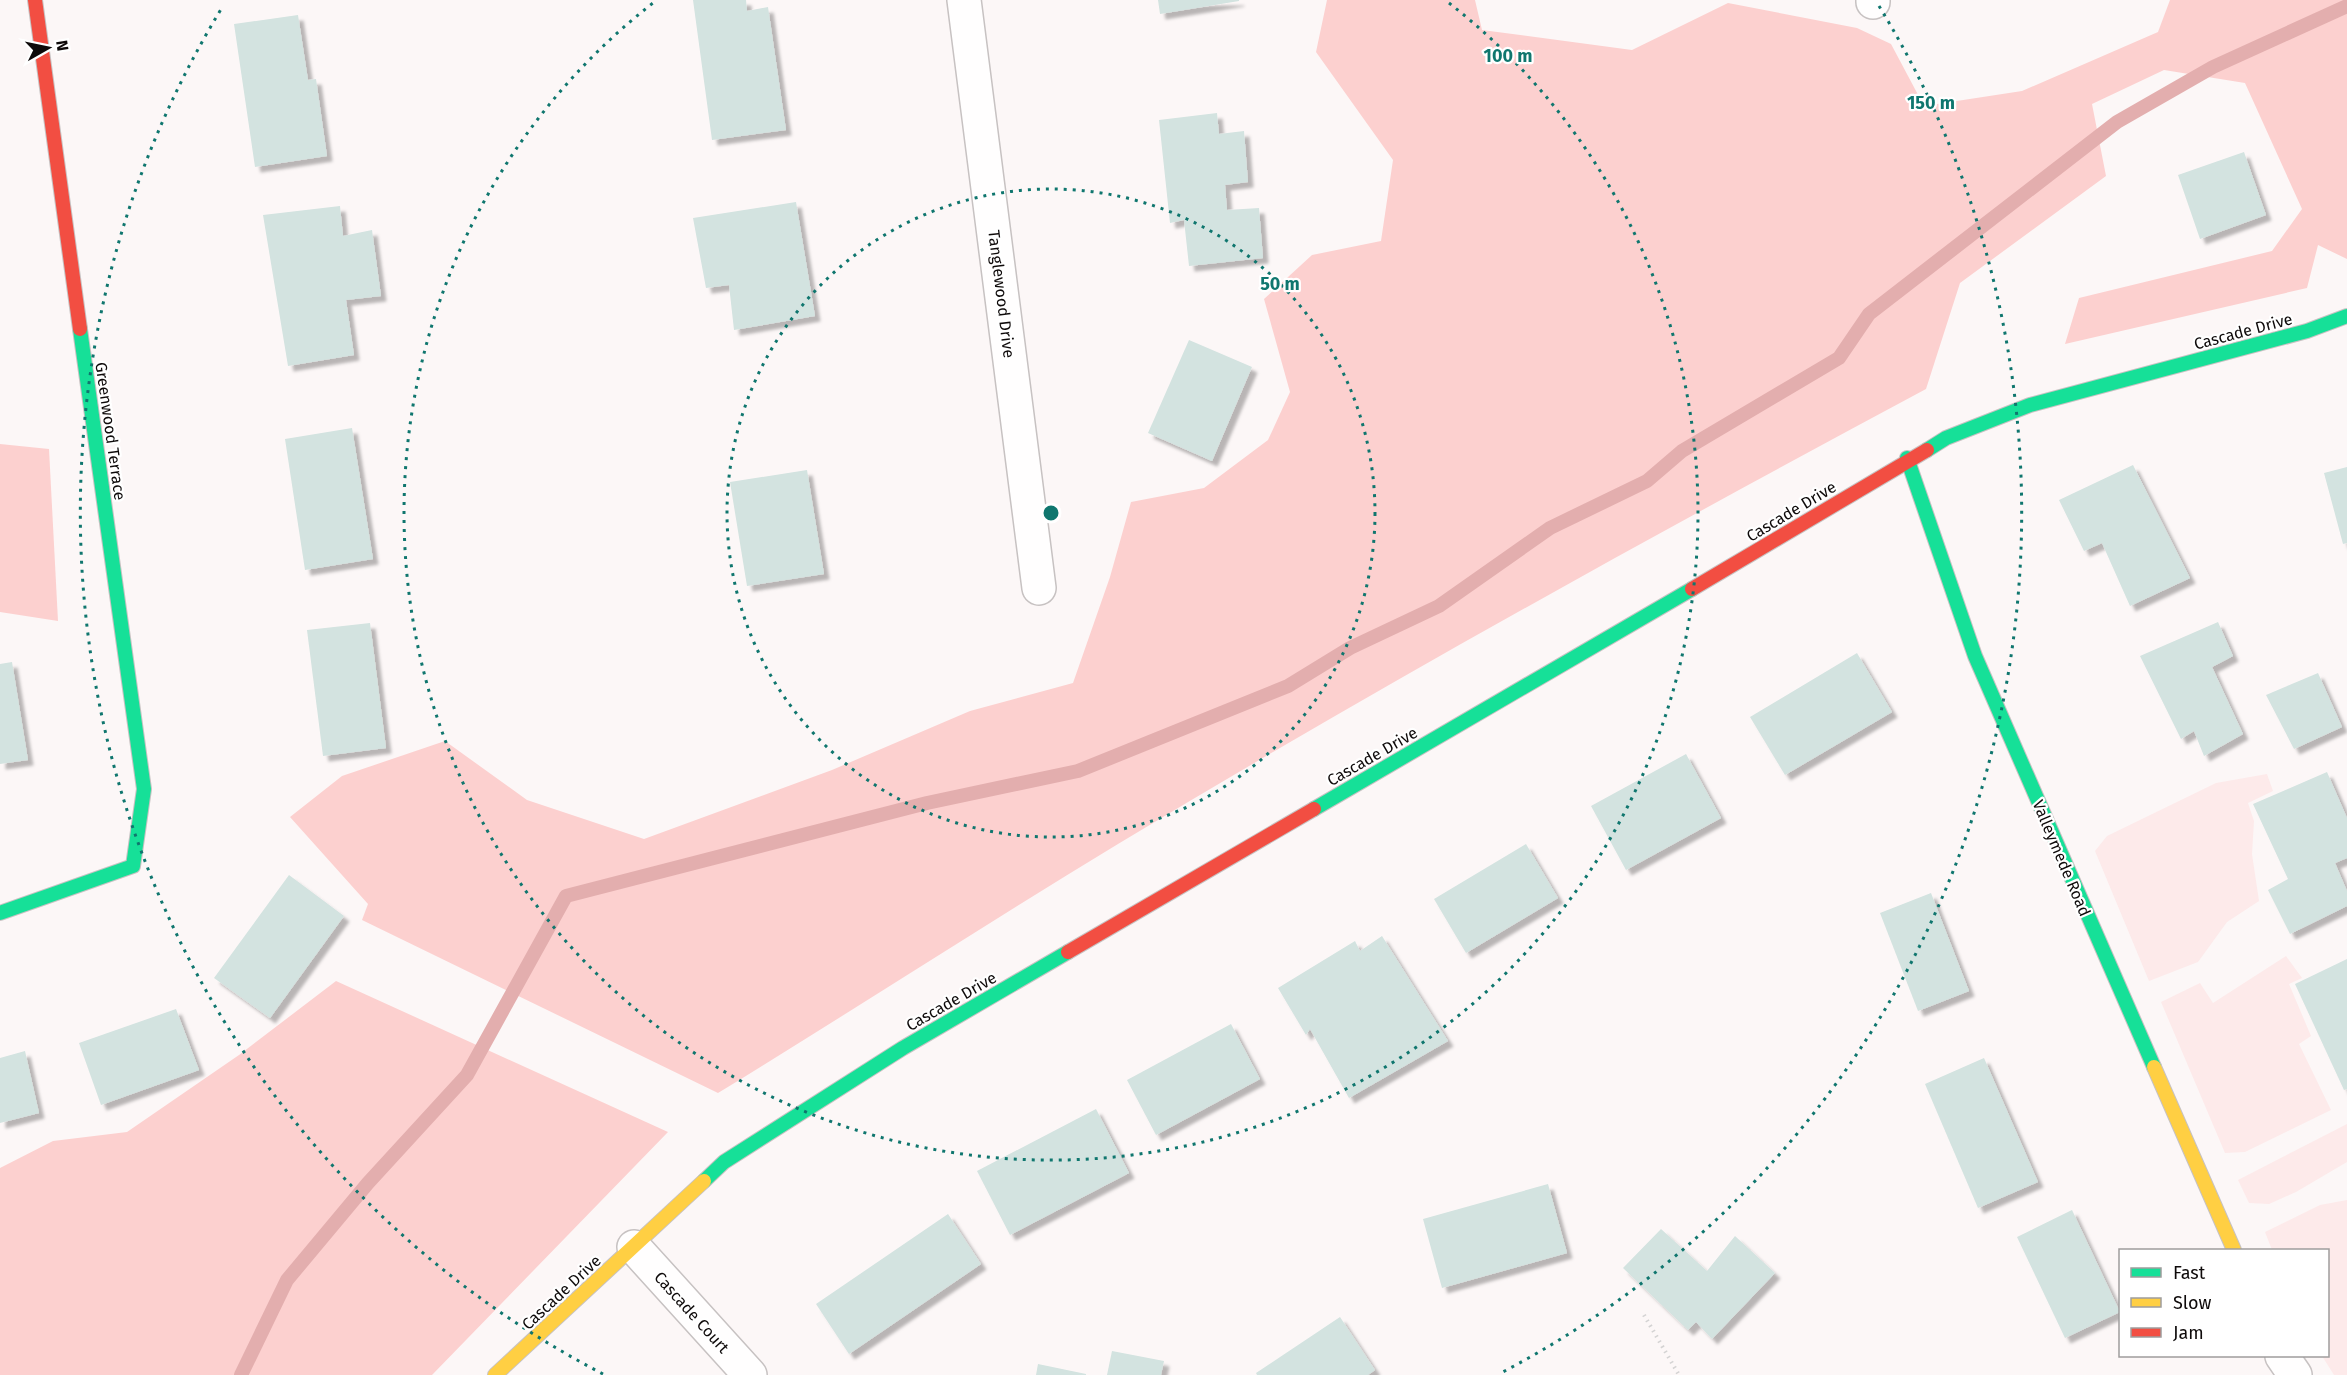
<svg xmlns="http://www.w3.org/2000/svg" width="2347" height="1375" font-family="'Fira Sans',sans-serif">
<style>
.green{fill:#fdeaea}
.forest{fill:#fcd0cf}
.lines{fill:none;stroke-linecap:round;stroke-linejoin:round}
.stream{stroke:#e3aeae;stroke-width:14}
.building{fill:#d3e3e0;filter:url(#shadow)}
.street-casing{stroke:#c7c2c2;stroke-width:36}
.fast-casing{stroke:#c7c2c2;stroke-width:16}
.slow-casing{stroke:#c7c2c2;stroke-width:16}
.jam-casing{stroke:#c7c2c2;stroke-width:16}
.path{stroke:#d4d3d3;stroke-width:4;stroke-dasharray:1.5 4.5;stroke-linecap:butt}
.street{stroke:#fffefe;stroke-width:33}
.fast{stroke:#16e098;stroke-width:14}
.slow{stroke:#ffcf43;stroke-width:14}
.jam{stroke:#f24e42;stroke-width:14}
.ring{fill:none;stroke:#0f766e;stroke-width:3;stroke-dasharray:3 6}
.labels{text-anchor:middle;stroke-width:4.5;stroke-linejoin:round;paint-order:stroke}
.street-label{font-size:16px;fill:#0e0a0a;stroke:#fff}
.centre{fill:#0f766e;stroke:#fff;stroke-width:3}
.ring-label{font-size:18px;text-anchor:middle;font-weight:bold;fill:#0f766e;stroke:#fff;stroke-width:4.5;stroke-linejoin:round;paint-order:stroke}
</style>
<defs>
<filter id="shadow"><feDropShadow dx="5.5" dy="5.5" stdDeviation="1.5" flood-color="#0004"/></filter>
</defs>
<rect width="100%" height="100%" fill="#fcf7f7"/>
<!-- green -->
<g class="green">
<polygon points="2267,774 2273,791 2248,803 2254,821 2252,854 2259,901 2227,922 2198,962 2149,981 2095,851 2107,836 2216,783"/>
<polygon points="2286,956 2302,978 2289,984 2311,1036 2299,1044 2331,1110 2245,1152 2225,1153 2161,1002 2200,983 2213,1003"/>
<polygon points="2347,1124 2347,1162 2296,1192 2269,1204 2249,1203 2238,1180"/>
<polygon points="2347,1200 2347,1375 2334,1375 2322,1356 2328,1356 2328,1250 2272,1250 2265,1232 2320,1205"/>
</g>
<!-- forest -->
<g class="forest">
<path d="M 1327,0 L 1475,0 L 1482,30 L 1632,50 L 1728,3 L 1857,28 L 1891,44 L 1924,106 L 2022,91 L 2158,32 L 2170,0 L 2347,0 L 2347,259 L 2318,245 L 2307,288 L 2065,344 L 2079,298 L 2272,251 L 2302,209 L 2245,83 L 2164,70 L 2092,104 L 2106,176 L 1960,283 L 1926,389 C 1654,535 1383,684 1118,844 C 983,926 852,1011 718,1093 L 362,920 L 368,904 L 290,817 L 342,776 L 445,741 L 527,800 L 644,839 L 832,770 L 970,711 L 1073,683 L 1110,577 L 1131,502 L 1204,488 L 1268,440 L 1290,392 L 1264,299 L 1312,255 L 1381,241 L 1393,160 L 1316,52 Z"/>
<polygon points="0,444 49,449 58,621 0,612"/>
<polygon points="336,981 668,1132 432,1375 0,1375 0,1168 53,1141 127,1132 239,1055"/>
</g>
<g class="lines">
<!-- stream -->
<polyline class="stream" points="241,1375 287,1280 368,1183 467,1075 566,896 927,803 1078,771 1288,686 1350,648 1439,606 1550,528 1647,481 1682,451 1839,358 1869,314 2117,122 2213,67 2347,6"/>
</g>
<!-- building -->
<g class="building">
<polygon points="693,0 746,0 747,11 768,7 786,130 712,140"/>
<polygon points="1158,0 1239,0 1239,1 1160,14"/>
<polygon points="298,15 308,80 316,79 327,156 255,167 234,24"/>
<polygon points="1217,113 1219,134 1244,131 1248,182 1225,185 1227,210 1259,208 1263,258 1189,266 1184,220 1170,223 1159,120"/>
<polygon points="2244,152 2266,215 2200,239 2178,175"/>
<polygon points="796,202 815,316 734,330 729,285 706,288 693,218"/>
<polygon points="340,206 343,236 372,230 381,296 346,300 354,355 288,366 263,215"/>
<polygon points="1189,340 1252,367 1212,461 1148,433"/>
<polygon points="352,428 373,559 305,570 285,439"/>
<polygon points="2133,465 2190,578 2130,606 2102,543 2084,551 2059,500"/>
<polygon points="2347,467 2347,543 2343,544 2324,473"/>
<polygon points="807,470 824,574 747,586 730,482"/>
<polygon points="2218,622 2233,656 2212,667 2243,734 2204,756 2194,731 2181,739 2140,656"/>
<polygon points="370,623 386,748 323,756 307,630"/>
<polygon points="1857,653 1892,712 1785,775 1750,717"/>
<polygon points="12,662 28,760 0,764 0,664"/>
<polygon points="2318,673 2342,727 2294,749 2266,695"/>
<polygon points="1686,754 1721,818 1626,870 1591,806"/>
<polygon points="2327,772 2347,818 2347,858 2335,863 2347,891 2347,906 2290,934 2268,890 2288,879 2253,804"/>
<polygon points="1526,844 1558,898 1466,953 1434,899"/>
<polygon points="289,875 344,916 270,1018 214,978"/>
<polygon points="1931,893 1969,991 1918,1011 1880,913"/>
<polygon points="1382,936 1448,1041 1349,1098 1310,1029 1306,1035 1278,988 1355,941 1360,951"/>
<polygon points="2347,959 2347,1089 2344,1090 2295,984"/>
<polygon points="176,1009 199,1070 101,1105 79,1043"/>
<polygon points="1231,1024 1260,1079 1156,1135 1127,1080"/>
<polygon points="25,1051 39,1113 0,1123 0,1058"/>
<polygon points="1984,1058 2038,1182 1978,1208 1925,1084"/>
<polygon points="1096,1109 1129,1173 1010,1235 977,1171"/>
<polygon points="1548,1184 1567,1253 1442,1288 1423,1219"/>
<polygon points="2072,1210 2120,1312 2065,1338 2017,1237"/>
<polygon points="948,1214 981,1264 849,1354 816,1304"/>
<polygon points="1661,1229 1707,1271 1735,1236 1775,1273 1712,1339 1696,1322 1688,1330 1623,1268"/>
<polygon points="1340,1317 1375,1370 1368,1375 1257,1375 1256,1373"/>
<polygon points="1112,1351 1164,1361 1161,1375 1107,1375"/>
<polygon points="1038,1364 1086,1374 1086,1375 1036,1375"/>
</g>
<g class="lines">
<!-- street casing -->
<g class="street-casing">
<g id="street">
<polyline points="964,0 1039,588"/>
<polyline points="1873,0 1873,2"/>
<polyline points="634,1247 750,1375"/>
<polyline points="2282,1356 2295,1375"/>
</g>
</g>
<!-- fast casing -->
<g class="fast-casing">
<g id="fast">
<polyline points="1927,450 1946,438 2030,405 2307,331 2347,316"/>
<polyline points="1907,458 1975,656 2154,1067"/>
<polyline points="1314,809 1692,589"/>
<polyline points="0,913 133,866 144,789 80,329"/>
<polyline points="704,1181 724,1162 903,1048 1068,952"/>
</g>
</g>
<!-- slow casing -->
<g class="slow-casing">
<g id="slow">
<polyline points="2154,1067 2234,1250"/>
<polyline points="495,1375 704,1181"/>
</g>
</g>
<!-- jam casing -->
<g class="jam-casing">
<g id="jam">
<polyline points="35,0 80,329"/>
<polyline points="1692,589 1927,450"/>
<polyline points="1068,952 1314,809"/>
</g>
</g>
<!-- path -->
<polyline class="path" points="1644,1315 1679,1375"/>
<!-- street -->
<use href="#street" class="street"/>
<!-- fast -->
<use href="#fast" class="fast"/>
<!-- slow -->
<use href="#slow" class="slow"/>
<!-- jam -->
<use href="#jam" class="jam"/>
</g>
<!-- distance rings -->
<g class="ring">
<circle cx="1051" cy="513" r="324"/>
<path d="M1449 3A647 647 0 1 1 653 3"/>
<path d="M603 1374A971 971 0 0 1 223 6M1879 6A971 971 0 0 1 1499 1374"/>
</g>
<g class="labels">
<!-- street labels -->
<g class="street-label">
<text transform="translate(1002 294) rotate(83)" y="6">Tanglewood Drive</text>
<text transform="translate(2243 331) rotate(-15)" y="6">Cascade Drive</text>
<text transform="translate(111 431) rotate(82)" y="6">Greenwood Terrace</text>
<text transform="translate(1791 511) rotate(-31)" y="6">Cascade Drive</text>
<text transform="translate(1372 756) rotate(-30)" y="6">Cascade Drive</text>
<text transform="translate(2062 858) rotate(67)" y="6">Valleymede Road</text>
<text transform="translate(951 1001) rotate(-30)" y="6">Cascade Drive</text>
<text transform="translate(561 1292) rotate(-43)" y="6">Cascade Drive</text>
<text transform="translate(692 1312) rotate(48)" y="6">Cascade Court</text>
</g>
</g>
<circle cx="1051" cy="513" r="9" class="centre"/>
<g class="ring-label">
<text x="1508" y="62">100 m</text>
<text x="1931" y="109">150 m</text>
<text x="1280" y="290">50 m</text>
</g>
<!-- legend -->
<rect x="2119" y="1249" width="210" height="108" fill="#ffffff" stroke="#9f9d9d" stroke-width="1.5"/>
<rect x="2131" y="1268" width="30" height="9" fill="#16e098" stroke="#9f9d9d" stroke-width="1.5"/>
<text x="2173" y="1279" font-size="18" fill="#0e0a0a">Fast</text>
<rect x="2131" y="1298" width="30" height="9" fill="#ffcf43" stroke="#9f9d9d" stroke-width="1.5"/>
<text x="2173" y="1309" font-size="18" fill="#0e0a0a">Slow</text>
<rect x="2131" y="1328" width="30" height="9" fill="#f24e42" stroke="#9f9d9d" stroke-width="1.5"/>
<text x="2173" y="1339" font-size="18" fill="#0e0a0a">Jam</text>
<!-- north arrow -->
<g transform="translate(48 48) rotate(81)" stroke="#ffffff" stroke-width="4.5" paint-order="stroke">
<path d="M0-4.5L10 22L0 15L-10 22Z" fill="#0e0a0a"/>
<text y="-9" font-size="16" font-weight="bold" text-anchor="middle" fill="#0e0a0a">N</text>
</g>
</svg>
